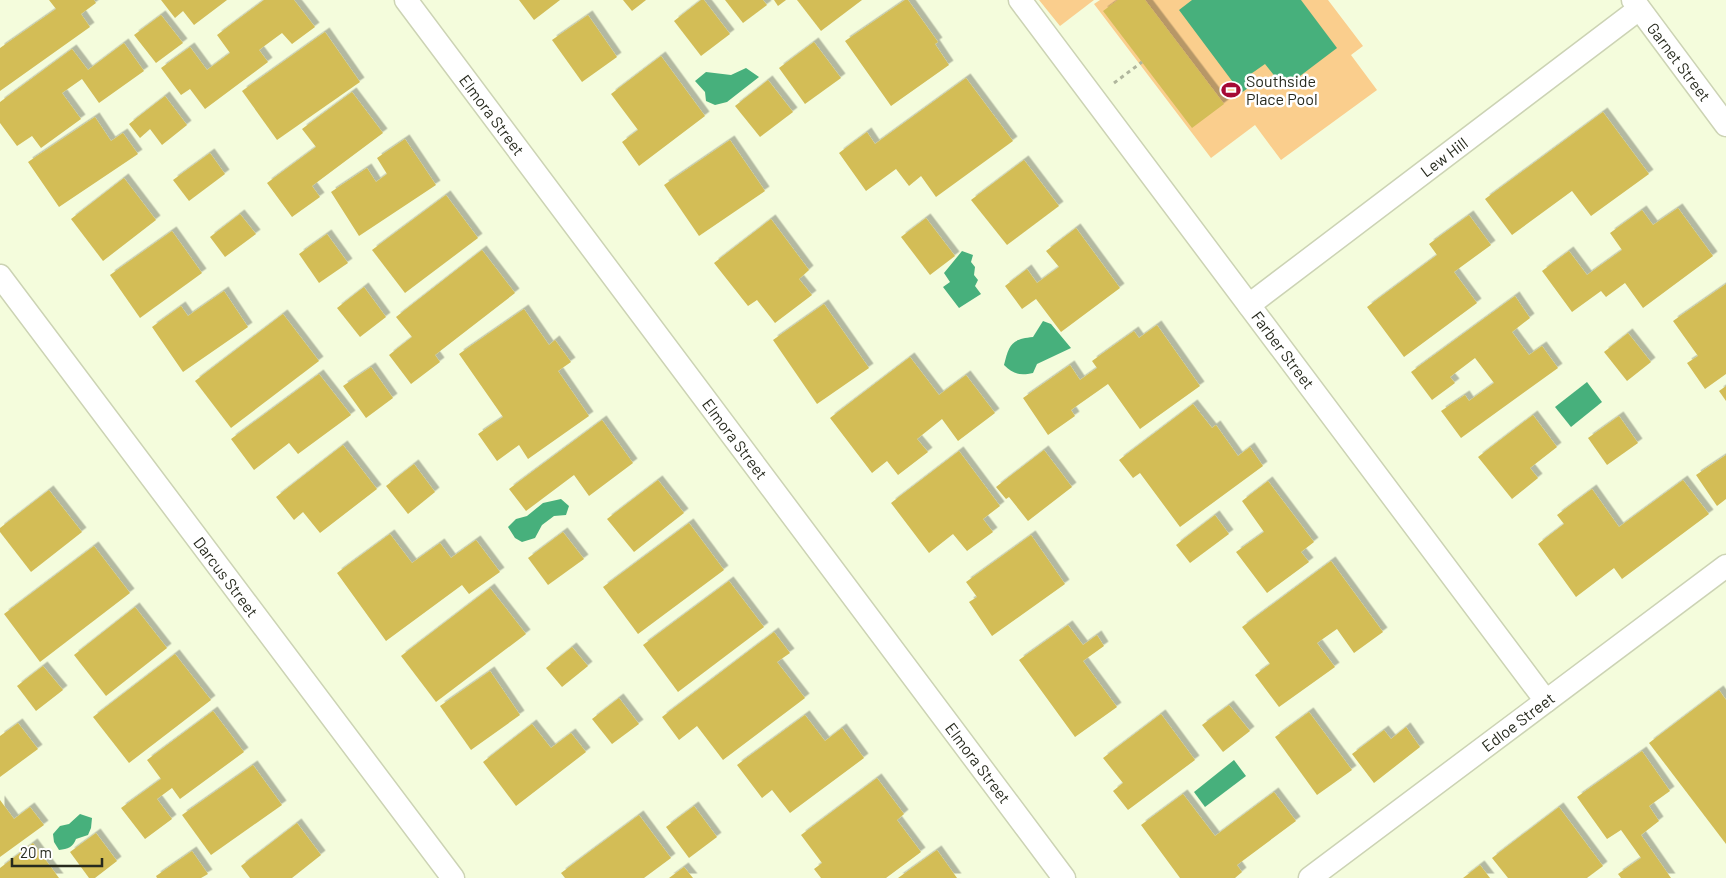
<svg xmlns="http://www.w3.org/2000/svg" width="1726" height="878" font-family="Barlow,sans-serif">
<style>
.green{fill:#face8d}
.water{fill:#47b07c}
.building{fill:#d3bd57;filter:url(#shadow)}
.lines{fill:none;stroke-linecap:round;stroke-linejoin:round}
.street-casing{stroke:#ccd3b4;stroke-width:25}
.path{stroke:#b0b69d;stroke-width:3;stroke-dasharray:4 4;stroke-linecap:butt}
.street{stroke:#fff;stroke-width:22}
.labels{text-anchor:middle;stroke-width:5;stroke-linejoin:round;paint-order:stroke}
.street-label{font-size:16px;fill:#272a1e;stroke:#fff}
.poi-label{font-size:16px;fill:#272a1e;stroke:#fff;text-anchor:start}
</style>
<defs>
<filter id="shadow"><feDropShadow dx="4.5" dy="-4.5" stdDeviation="0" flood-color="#0004"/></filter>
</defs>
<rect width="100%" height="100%" fill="#f4fcdc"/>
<!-- green -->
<g class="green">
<polygon points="1039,0 1094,0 1060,26"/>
<polygon points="1100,0 1328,0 1363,46 1351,55 1377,90 1281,160 1255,125 1211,158 1094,4"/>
</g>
<!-- water -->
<g class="water">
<polygon points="1192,0 1301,0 1337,48 1300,76 1277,79 1265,64 1245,78 1251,86 1241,93 1179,10"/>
<polygon points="746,68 759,77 727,102 715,105 706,101 705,92 695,81 706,72 731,75"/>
<polygon points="962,251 973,255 971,262 975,267 974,275 978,280 975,286 981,294 959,308 943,287 950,282 944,273"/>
<path d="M 1043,321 L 1051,324 L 1071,348 L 1037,364 L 1033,373 C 1020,376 1013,374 1004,365 C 1009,345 1011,339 1033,337 Z"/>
<polygon points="1587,382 1602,402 1571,427 1555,407"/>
<polygon points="561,499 569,506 566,515 554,516 542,525 535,538 522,542 515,538 508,527 516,519 527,516 543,503"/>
<polygon points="1234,760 1246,776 1205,807 1194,792"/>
<path d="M 80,814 L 92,818 L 91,828 L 88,835 L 76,839 C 73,847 68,849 59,850 L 54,842 L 53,834 L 60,826 L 69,824 Z"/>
</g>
<!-- building -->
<g class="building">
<polygon points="49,0 94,0 96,3 81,14 90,27 0,91 0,48 56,9"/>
<polygon points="161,0 227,0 194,25 183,11 175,18"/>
<polygon points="264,0 294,0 315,27 292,44 282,33 259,50 268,62 205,109 190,89 181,95 161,68 190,47 207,70 230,53 217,35"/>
<polygon points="519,0 560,0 534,20"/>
<polygon points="623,0 646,0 632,11"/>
<polygon points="701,0 704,0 730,34 701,56 674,21"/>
<polygon points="725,0 763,0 767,5 743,23"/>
<polygon points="774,0 786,0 778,6"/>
<polygon points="797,0 862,0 821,31"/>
<polygon points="905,0 908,0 938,42 935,44 949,65 891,106 845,41"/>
<polygon points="1118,0 1145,0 1224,104 1192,128 1103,11"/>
<polygon points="161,15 183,43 156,63 134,35"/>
<polygon points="588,15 617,57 582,82 552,40"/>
<polygon points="325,32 360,82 277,140 242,91"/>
<polygon points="814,42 841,78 805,104 779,68"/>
<polygon points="124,43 144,71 99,103 82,79 62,93 81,119 41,148 32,136 17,146 0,123 0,102 72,49 88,70"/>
<polygon points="661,56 705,116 639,166 622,142 638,130 611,94"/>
<polygon points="966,78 1013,141 936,197 921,176 909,186 896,169 866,191 839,153 867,132 875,144"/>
<polygon points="768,80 793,112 760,137 735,106"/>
<polygon points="352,92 383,133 312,186 320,197 292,217 267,183 316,147 302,129"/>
<polygon points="165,96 187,125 162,145 150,129 140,138 129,124"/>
<polygon points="1603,112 1649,174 1591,216 1572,191 1512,235 1485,199"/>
<polygon points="95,117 111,141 123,133 138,154 59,207 28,162"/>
<polygon points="405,139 436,185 359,236 331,192 367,168 376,182 387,174 377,158"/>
<polygon points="730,140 765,191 699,236 664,185"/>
<polygon points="210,153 225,174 189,201 173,180"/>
<polygon points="1024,160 1059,206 1007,245 971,200"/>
<polygon points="124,178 156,220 103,261 71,219"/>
<polygon points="446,195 478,238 405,293 372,250"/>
<polygon points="1678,208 1713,256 1643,308 1625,283 1606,297 1601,291 1572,312 1542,271 1569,251 1587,275 1622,250 1610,233 1642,210 1653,225"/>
<polygon points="240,214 256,234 225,257 210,237"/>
<polygon points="1469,215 1491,245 1454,272 1477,303 1404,357 1367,307 1437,255 1429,244"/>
<polygon points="926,218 955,256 930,275 901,237"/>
<polygon points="771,219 809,270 799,279 812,295 775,323 757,300 748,306 714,263"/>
<polygon points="1076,228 1120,288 1061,332 1036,299 1022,309 1005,286 1027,269 1037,283 1059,267 1046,251"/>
<polygon points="172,231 202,273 140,318 110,275"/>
<polygon points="327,234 348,263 319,283 299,254"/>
<polygon points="482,250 515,293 435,355 440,362 411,384 389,355 412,337 396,317"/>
<polygon points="1726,284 1726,374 1705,389 1687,363 1698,356 1673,321"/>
<polygon points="364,287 386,317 360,337 337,308"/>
<polygon points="224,291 248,327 183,372 152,327 181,306 188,316"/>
<polygon points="1515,296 1530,318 1512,332 1529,355 1542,346 1558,368 1461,438 1441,411 1465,395 1469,401 1494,383 1475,358 1450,377 1455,383 1432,400 1411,372"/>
<polygon points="824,304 869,368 817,404 773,340"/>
<polygon points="524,309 549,345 555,340 571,362 558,371 589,416 528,459 519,445 497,461 478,434 503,417 459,354"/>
<polygon points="283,314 319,361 231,428 195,381"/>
<polygon points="1157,325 1200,386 1140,429 1108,384 1071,410 1075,416 1048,435 1023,398 1070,365 1080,380 1097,368 1092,361 1134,331 1139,338"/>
<polygon points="1628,333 1651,362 1627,381 1604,352"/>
<polygon points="910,357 939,395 966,375 995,413 958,441 942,419 917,439 928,452 898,475 887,461 872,473 830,418"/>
<polygon points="371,367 393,398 366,418 343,386"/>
<polygon points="319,374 351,415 298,454 289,443 254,470 231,439"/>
<polygon points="1726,386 1726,401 1719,391"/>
<polygon points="1193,404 1212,428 1216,425 1238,456 1250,447 1263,466 1180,527 1140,473 1133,478 1119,460"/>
<polygon points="1533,415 1557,447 1530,468 1538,478 1512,499 1478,457"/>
<polygon points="1619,416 1638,443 1607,465 1588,438"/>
<polygon points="602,420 633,463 589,496 574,475 526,511 509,489"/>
<polygon points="343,445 377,489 320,533 303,512 294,520 276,497"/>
<polygon points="1044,450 1072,487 1028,521 1009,497 1006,499 996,487"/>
<polygon points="959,451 1000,506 983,519 993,532 967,551 953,534 929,553 891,503"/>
<polygon points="1726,455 1726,499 1717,506 1696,475"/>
<polygon points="414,464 435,492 408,514 386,486"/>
<polygon points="658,480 684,513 634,552 607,519"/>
<polygon points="1683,480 1709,514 1622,579 1614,568 1576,597 1538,544 1564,524 1557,515 1592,489 1619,527"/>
<polygon points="1268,481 1314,542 1301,552 1309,562 1267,593 1236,552 1264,532 1242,501"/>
<polygon points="49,490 82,532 31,572 0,532 0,528"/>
<polygon points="1215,515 1229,534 1190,563 1176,545"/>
<polygon points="689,523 724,570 638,634 603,587"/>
<polygon points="563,532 584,559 548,585 528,558"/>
<polygon points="390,534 412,563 440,543 451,558 476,540 500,572 469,594 462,585 386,641 337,573"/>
<polygon points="1031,535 1065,584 992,636 969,602 977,597 966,582"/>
<polygon points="94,546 130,593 40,662 4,614"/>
<polygon points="1331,561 1383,632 1354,653 1337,629 1317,643 1335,667 1279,707 1255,675 1270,664 1242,627"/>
<polygon points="729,581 764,627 678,692 643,645"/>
<polygon points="490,588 526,634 436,702 401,656"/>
<polygon points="135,607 167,648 106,696 74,655"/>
<polygon points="1068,625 1083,645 1097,635 1104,646 1083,661 1117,707 1075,737 1019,660"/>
<polygon points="774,632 790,653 777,662 805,698 723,760 697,726 679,740 662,717"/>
<polygon points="572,647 588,666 562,687 546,668"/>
<polygon points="175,654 211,700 129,763 93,717"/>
<polygon points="43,666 63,690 36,711 17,686"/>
<polygon points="490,671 520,715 471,750 440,706"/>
<polygon points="1719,690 1726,700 1726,844 1649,743"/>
<polygon points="619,698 639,724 612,744 592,719"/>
<polygon points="1229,705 1250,731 1223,752 1202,725"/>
<polygon points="213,711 244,752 180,799 172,788 157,799 172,819 145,839 121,808 161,779 147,760"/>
<polygon points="1309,712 1352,770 1317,795 1275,737"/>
<polygon points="1161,714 1195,760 1128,810 1113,791 1123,783 1103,758"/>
<polygon points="805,715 825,741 842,728 864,758 790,813 772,790 762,798 737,765"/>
<polygon points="18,723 38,749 0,777 0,736"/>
<polygon points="532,724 551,748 571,733 586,752 516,806 483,762"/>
<polygon points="1406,727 1420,747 1374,783 1352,754 1384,730 1391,739"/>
<polygon points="1642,751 1670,791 1649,806 1659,821 1641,835 1671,878 1621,878 1618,874 1641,858 1621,830 1607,839 1577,797"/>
<polygon points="253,765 282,805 211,855 182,815"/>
<polygon points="877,778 904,814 897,820 921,852 886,878 821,878 814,869 822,863 801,835"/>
<polygon points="1274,792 1296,821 1237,865 1242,872 1235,878 1180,878 1141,825 1183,794 1215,836"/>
<polygon points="0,800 14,819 30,807 44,825 0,857"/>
<polygon points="694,806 717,837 689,858 666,827"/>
<polygon points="1559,807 1603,866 1587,878 1508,878 1492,858"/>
<polygon points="639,815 671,858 644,878 565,878 561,873"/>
<polygon points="297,823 321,855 292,878 250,878 241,866"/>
<polygon points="96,833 117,861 95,878 89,878 70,852"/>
<polygon points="33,843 59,878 0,878 0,868"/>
<polygon points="937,850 957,878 898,878"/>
<polygon points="192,851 208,874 201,878 157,878 156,876"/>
<polygon points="1480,865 1490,878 1463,878"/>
<polygon points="684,867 693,878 669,878"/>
</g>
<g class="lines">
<!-- street casing -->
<g class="street-casing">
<g id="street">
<polyline points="406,0 1064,878"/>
<polyline points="1020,0 1546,701"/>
<polyline points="1633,0 1726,125"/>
<polyline points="0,276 453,878"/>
<polyline points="1249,305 1639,9"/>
<polyline points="1310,878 1726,566"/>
</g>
</g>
<!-- path -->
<polyline class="path" points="1114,83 1142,62"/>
<!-- street -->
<use href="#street" class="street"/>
</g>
<!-- icons -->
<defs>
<g id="stadium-bare" transform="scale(1.5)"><path d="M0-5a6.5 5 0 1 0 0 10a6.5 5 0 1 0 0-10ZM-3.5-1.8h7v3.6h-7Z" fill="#a50935" stroke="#fff" stroke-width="2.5" paint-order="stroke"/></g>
</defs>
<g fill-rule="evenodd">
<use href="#stadium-bare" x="1231" y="90"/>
</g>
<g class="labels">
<!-- street labels -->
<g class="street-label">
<text transform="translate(1679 62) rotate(53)" y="6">Garnet Street</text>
<text transform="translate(492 115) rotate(53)" y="6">Elmora Street</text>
<text transform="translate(1444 157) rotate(-37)" y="6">Lew Hill</text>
<text transform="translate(1283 350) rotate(53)" y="6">Farber Street</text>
<text transform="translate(735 439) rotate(53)" y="6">Elmora Street</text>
<text transform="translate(226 577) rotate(53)" y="6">Darcus Street</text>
<text transform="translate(1518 722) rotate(-37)" y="6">Edloe Street</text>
<text transform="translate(978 763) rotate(53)" y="6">Elmora Street</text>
</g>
<!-- poi labels -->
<g class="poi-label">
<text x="1246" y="87">Southside<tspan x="1246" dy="18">Place Pool</tspan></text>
</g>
</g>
<!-- scale -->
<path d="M12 858v8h90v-8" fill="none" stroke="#272a1e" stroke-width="2.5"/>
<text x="20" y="858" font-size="15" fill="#272a1e" stroke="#ffffff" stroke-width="4" paint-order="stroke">20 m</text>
</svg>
